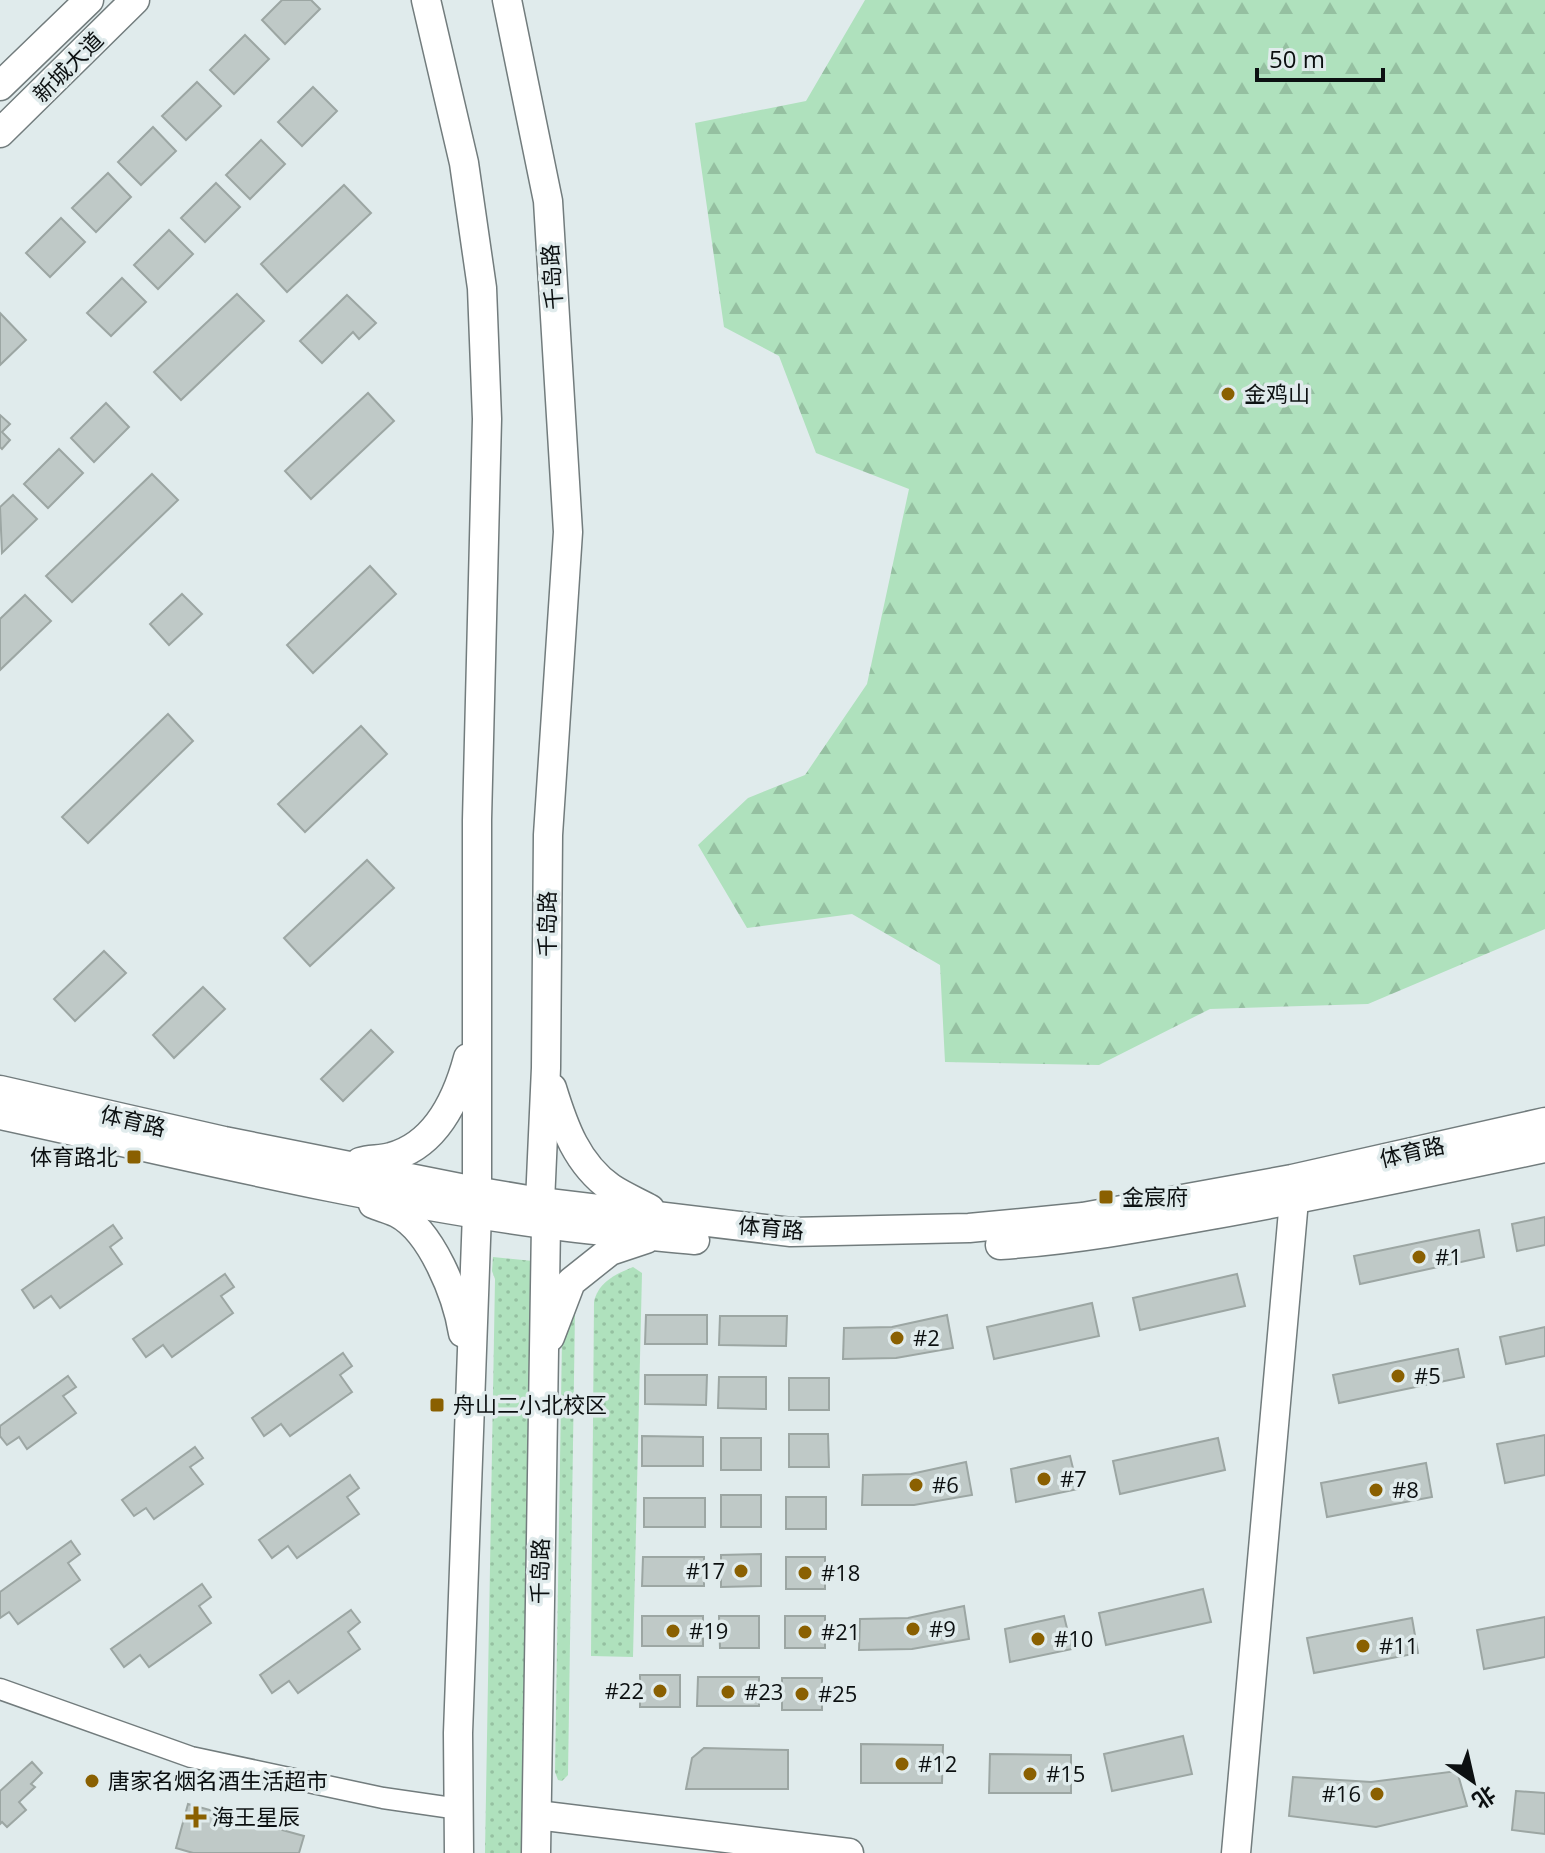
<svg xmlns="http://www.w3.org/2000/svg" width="1545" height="1853" font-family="'Open Sans','Noto Sans SC',sans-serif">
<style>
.green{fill:url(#green-dots)}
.forest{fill:url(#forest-firs)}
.building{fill:#bfc9c7;stroke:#9ca6a3;stroke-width:2}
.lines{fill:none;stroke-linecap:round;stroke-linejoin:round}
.street-casing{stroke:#727c7d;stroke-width:23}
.secondary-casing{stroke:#727c7d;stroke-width:31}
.street{stroke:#fff;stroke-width:20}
.secondary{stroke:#fff;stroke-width:28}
.poi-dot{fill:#8a6001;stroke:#e0ebec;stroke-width:3}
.labels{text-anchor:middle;stroke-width:7;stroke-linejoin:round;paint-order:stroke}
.street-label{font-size:22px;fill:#0c1011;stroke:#e0ebec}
.poi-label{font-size:22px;fill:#0c1011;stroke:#e0ebec;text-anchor:start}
</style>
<defs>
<pattern id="green-dots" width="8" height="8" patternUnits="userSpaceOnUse" patternTransform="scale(2)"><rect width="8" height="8" fill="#afe1bd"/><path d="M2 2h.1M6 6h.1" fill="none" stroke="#95c0a1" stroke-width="1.8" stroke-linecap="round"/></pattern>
<pattern id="forest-firs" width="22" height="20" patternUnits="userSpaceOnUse" patternTransform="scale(2)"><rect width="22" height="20" fill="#afe1bd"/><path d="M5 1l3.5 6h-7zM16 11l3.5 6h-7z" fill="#95c0a1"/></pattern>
</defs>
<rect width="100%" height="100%" fill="#e0ebec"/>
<!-- green -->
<g class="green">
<polygon points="493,1257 533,1261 522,1853 485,1853 495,1279 492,1271"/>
<path d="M 633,1267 L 642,1273 L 633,1657 L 591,1656 L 594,1302 C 598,1282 616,1274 633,1267 Z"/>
<polygon points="575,1312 568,1775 562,1781 558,1780 555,1772 562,1338"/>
</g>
<!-- forest -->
<polygon class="forest" points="865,0 1545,0 1545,929 1368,1004 1210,1009 1099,1065 945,1062 940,965 852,914 747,928 698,845 748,798 805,775 867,684 909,489 816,453 779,356 724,327 695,123 806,101"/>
<!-- building -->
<g class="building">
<polygon points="282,0 311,0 320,9 285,44 262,20"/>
<polygon points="245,35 269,59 234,94 210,70"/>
<polygon points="197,82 221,106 186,140 162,116"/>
<polygon points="313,87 337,111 302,146 278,122"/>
<polygon points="153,127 176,151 141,185 118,162"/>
<polygon points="261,140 285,164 250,199 226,175"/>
<polygon points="108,173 131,197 96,232 72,208"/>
<polygon points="216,183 240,207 205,242 181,218"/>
<polygon points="344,185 371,213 287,292 261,264"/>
<polygon points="61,218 85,242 50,277 26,253"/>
<polygon points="169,230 193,254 158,289 134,265"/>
<polygon points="122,278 146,302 111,336 87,313"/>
<polygon points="237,294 264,321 181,400 154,372"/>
<polygon points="347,295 376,323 359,339 353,332 322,363 300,341"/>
<polygon points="0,313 26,340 0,365"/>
<polygon points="368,393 394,421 311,499 285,471"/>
<polygon points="106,403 129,427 94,462 71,438"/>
<polygon points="0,415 10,424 2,432 10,440 2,449 0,447"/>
<polygon points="59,449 83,473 48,508 24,484"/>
<polygon points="152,474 178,500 72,602 46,576"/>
<polygon points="13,495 37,519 2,553 0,507"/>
<polygon points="370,566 396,594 313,673 287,645"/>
<polygon points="182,594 202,614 169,645 150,624"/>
<polygon points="25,595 51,621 0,670 0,619"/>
<polygon points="168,714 193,741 88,843 62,817"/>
<polygon points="361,726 387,754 305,832 278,804"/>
<polygon points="367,860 394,888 310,966 284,938"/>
<polygon points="104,951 126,973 75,1021 54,999"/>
<polygon points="203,987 225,1009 174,1058 153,1035"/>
<polygon points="371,1030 393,1052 343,1101 321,1079"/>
<polygon points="1545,1217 1545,1245 1517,1251 1512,1224"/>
<polygon points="113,1225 122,1238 110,1247 122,1264 60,1308 51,1296 34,1308 22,1290"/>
<polygon points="1479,1230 1484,1257 1360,1284 1354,1256"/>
<polygon points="225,1274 234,1287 221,1296 233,1313 172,1357 163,1345 146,1357 133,1339"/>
<polygon points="1237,1274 1245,1306 1140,1330 1133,1298"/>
<polygon points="1092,1303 1099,1336 994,1359 987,1327"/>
<polygon points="646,1315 707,1315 707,1344 645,1344"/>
<polygon points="947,1315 953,1348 896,1358 843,1359 844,1328 892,1327"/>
<polygon points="720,1316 787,1316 786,1346 719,1345"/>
<polygon points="1545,1327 1545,1356 1506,1364 1500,1337"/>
<polygon points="1458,1349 1464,1377 1339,1403 1333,1375"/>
<polygon points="343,1353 352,1366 340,1375 352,1392 290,1436 281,1424 264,1436 252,1418"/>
<polygon points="645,1375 707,1375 706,1405 645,1404"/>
<polygon points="68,1376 76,1387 63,1396 76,1413 27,1449 19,1437 7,1445 0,1436 0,1426"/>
<polygon points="719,1377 766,1377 766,1409 718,1408"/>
<rect x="789" y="1378" width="40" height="32"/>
<polygon points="789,1434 828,1434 829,1467 789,1467"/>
<polygon points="1545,1435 1545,1475 1505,1483 1497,1444"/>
<polygon points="642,1436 703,1437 703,1466 642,1466"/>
<rect x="721" y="1438" width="40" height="32"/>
<polygon points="1218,1438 1225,1470 1120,1494 1113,1461"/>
<polygon points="195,1447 203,1458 190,1467 203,1484 154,1519 146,1508 134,1516 122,1500"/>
<polygon points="1070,1456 1078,1489 1016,1502 1011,1469"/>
<polygon points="966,1462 972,1495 914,1505 862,1505 863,1475 911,1474"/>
<polygon points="1426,1463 1432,1497 1327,1517 1321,1483"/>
<polygon points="350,1475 359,1488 347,1497 359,1514 297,1558 288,1546 272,1558 259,1540"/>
<rect x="721" y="1495" width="40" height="32"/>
<rect x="786" y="1497" width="40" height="32"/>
<rect x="644" y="1498" width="61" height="29"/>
<polygon points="71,1541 80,1554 68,1563 80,1580 18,1624 9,1612 0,1618 0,1592"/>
<polygon points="761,1554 761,1586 721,1587 721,1555"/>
<polygon points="643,1557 704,1557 704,1586 642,1586"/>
<rect x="786" y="1557" width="39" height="32"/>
<polygon points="202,1584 211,1597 199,1606 211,1623 149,1667 140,1655 124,1667 111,1649"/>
<polygon points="1203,1589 1211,1622 1106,1645 1099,1613"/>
<polygon points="964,1606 969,1639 912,1649 859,1650 860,1619 908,1618"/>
<polygon points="351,1610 360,1622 348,1632 360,1649 298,1693 289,1681 272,1693 260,1675"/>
<rect x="642" y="1616" width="61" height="30"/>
<polygon points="719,1616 759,1616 759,1648 720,1648"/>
<rect x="785" y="1616" width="40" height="32"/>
<polygon points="1064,1616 1072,1649 1010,1662 1005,1629"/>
<polygon points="1545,1617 1545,1657 1484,1669 1477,1630"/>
<polygon points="1412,1618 1418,1653 1314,1673 1307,1638"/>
<rect x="640" y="1675" width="40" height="32"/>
<polygon points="698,1677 759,1677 759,1706 697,1706"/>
<rect x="782" y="1678" width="40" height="32"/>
<polygon points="1183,1736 1192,1774 1112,1791 1104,1754"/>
<polygon points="861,1744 943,1745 942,1783 861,1783"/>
<polygon points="704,1748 788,1750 788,1789 686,1789 692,1758"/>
<polygon points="990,1754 1071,1755 1071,1793 989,1793"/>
<polygon points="32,1762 42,1773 31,1784 35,1787 19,1802 26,1810 7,1827 2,1822 0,1824 0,1791"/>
<polygon points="1457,1771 1467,1806 1376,1827 1289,1816 1293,1777 1371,1782"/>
<polygon points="1516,1791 1545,1793 1545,1834 1512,1830"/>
<polygon points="188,1804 304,1836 299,1853 193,1853 176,1848"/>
</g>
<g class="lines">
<!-- street casing -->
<g class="street-casing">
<polyline id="street" points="0,1689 191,1757 383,1798 459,1809"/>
</g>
<!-- secondary casing -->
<g class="secondary-casing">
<g id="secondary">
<polyline points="426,0 464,163 482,288 487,419 477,820 477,1213 458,1733 459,1853"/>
<polyline points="507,0 548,201 568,532 548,835 546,1068 540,1202 546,1224 536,1853"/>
<polyline points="0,86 89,0"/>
<polyline points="0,133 135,0"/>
<path d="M 552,1088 C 564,1127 577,1164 611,1188 C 623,1196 637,1202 650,1209"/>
<polyline points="0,1090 224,1141 475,1191 540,1202 791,1232 969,1228 1083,1217 1292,1179 1545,1122"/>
<path d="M 0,1115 C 180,1154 361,1199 544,1224 C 594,1231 645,1235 695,1240"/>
<path d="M 360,1162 C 370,1159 381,1160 391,1157 C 436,1145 457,1099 468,1058"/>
<path d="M 373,1204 C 380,1207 389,1209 397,1213 C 432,1231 457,1296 463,1333"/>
<path d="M 1000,1245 C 1074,1240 1145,1227 1217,1214 C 1327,1194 1436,1171 1545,1148"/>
<polyline points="550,1337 571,1282 610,1251 646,1239"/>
<polyline points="537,1815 849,1853"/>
<polyline points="1236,1853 1294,1200 1293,1184"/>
</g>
</g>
<!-- street -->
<use href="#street" class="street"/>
<!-- secondary -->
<use href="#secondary" class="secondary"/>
</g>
<!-- markers -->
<g class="poi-dot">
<circle cx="1228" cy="394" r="8"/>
<rect x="126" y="1149" width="16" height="16" rx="4"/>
<rect x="1098" y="1189" width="16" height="16" rx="4"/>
<circle cx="1419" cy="1257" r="8"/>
<circle cx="897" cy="1338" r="8"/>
<circle cx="1398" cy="1376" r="8"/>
<rect x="429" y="1397" width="16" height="16" rx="4"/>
<circle cx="1044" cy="1479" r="8"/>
<circle cx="916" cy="1485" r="8"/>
<circle cx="1376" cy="1490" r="8"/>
<circle cx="741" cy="1571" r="8"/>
<circle cx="805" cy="1573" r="8"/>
<circle cx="913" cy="1629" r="8"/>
<circle cx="673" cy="1631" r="8"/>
<circle cx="805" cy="1632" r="8"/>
<circle cx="1038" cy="1639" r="8"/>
<circle cx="1363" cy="1646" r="8"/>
<circle cx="660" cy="1691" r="8"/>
<circle cx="728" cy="1692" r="8"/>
<circle cx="802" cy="1694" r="8"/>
<circle cx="902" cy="1764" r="8"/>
<circle cx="1030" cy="1774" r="8"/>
<circle cx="92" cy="1781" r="8"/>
<circle cx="1377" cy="1794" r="8"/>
<path d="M192 1805h8v8h8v8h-8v8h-8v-8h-8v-8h8z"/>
</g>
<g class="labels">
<!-- street labels -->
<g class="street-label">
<text transform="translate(68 67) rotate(-45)" y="8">新城大道</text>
<text transform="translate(552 277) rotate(-94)" y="8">千岛路</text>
<text transform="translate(547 924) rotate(-90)" y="8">千岛路</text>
<text transform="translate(133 1121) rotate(13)" y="8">体育路</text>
<text transform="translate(1412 1152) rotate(-13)" y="8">体育路</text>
<text transform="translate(771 1228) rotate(5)" y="8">体育路</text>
<text transform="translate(540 1571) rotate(-89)" y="8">千岛路</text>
</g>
<!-- poi labels -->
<g class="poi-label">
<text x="1244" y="402">金鸡山</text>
<text x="118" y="1165" text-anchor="end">体育路北</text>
<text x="1122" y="1205">金宸府</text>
<text x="1435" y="1265">#1</text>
<text x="913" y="1346">#2</text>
<text x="1414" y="1384">#5</text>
<text x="453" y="1413">舟山二小北校区</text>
<text x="1060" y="1487">#7</text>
<text x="932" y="1493">#6</text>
<text x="1392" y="1498">#8</text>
<text x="725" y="1579" text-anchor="end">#17</text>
<text x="821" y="1581">#18</text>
<text x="929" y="1637">#9</text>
<text x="689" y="1639">#19</text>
<text x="821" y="1640">#21</text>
<text x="1054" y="1647">#10</text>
<text x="1379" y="1654">#11</text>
<text x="644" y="1699" text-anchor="end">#22</text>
<text x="744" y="1700">#23</text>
<text x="818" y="1702">#25</text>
<text x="918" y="1772">#12</text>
<text x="1046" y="1782">#15</text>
<text x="108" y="1789">唐家名烟名酒生活超市</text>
<text x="1361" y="1802" text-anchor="end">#16</text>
<text x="212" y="1825">海王星辰</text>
</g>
</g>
<!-- north arrow -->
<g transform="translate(1473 1781) rotate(146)" stroke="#e0ebec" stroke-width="6" paint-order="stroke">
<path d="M0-6L14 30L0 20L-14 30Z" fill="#0c1011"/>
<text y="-12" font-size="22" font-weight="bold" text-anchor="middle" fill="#0c1011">北</text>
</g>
<!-- scale -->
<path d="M1257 68v12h126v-12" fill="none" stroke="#0c1011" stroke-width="4"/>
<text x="1269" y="68" font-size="24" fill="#0c1011" stroke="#e0ebec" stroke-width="6" paint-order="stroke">50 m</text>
</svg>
